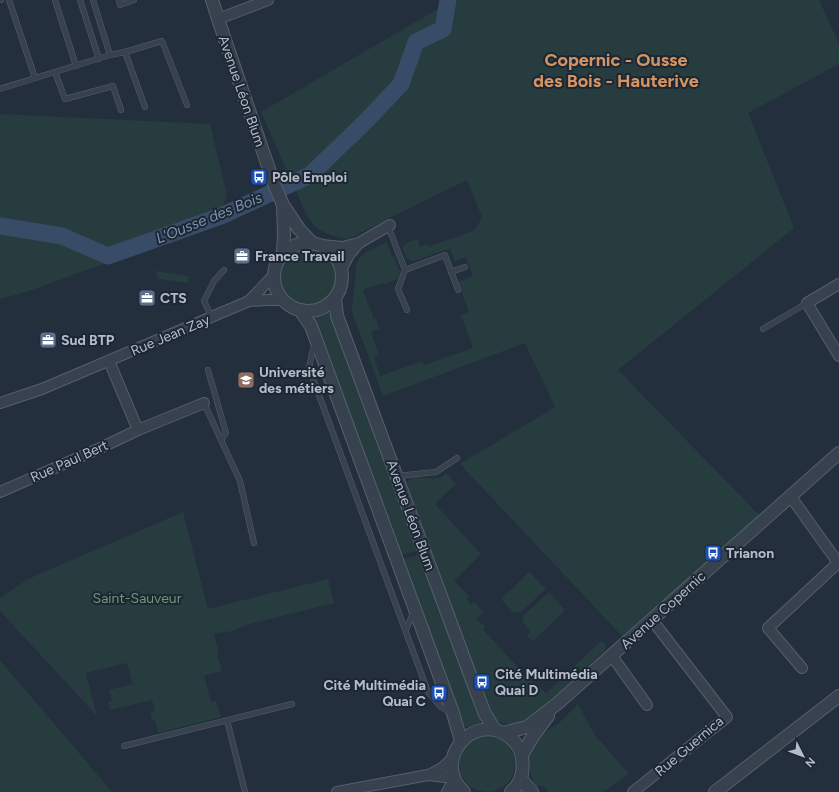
<svg xmlns="http://www.w3.org/2000/svg" width="839" height="792" font-family="Figtree,sans-serif">
<style>
.green{fill:#263c3f}
.lines{fill:none;stroke-linecap:round;stroke-linejoin:round}
.river{stroke:#394c67;stroke-width:17}
.service-casing{stroke:#565f6c;stroke-width:6}
.minor-casing{stroke:#565f6c;stroke-width:12}
.tertiary-casing{stroke:#565f6c;stroke-width:14}
.service{stroke:#38414e;stroke-width:5}
.minor{stroke:#38414e;stroke-width:10}
.tertiary{stroke:#38414e;stroke-width:12}
.labels{text-anchor:middle;stroke-width:4;stroke-linejoin:round;paint-order:stroke}
.street-label{font-size:14px;fill:#b4bcc9;stroke:#1d2633}
.poi-label{font-size:14px;font-weight:bold;fill:#b4bcc9;stroke:#1d2633;text-anchor:start}
.park-label{font-size:14px;fill:#6b9a76;stroke:#1d2633}
.water-label{font-size:15px;font-style:italic;fill:#7c92b1;stroke:#1d2633}
.district-label{font-size:18px;font-weight:bold;fill:#d59563;stroke:#1d2633}
</style>
<rect width="100%" height="100%" fill="#242f3e"/>
<!-- green -->
<g class="green">
<path d="M 453,0 L 819,0 L 839,44 L 839,64 L 748,113 L 794,228 L 618,370 L 760,516 L 622,636 L 460,464 L 555,407 L 525,343 L 383,396 L 352,312 C 352,302 354,293 355,283 C 356,278 355,272 356,267 C 357,253 376,248 387,242 L 392,257 L 394,256 L 400,272 L 398,279 L 386,284 L 382,283 L 363,290 L 374,319 L 376,318 L 379,329 L 371,332 L 379,355 L 374,357 L 380,376 L 422,361 L 424,365 L 473,348 L 461,315 L 469,312 L 458,282 L 473,276 L 466,257 L 455,261 L 450,248 L 415,261 L 411,261 L 406,257 L 402,248 C 407,242 411,240 418,240 L 420,247 L 427,244 L 428,247 L 475,230 L 482,217 L 467,180 L 348,239 C 330,236 317,232 307,216 L 261,112 Z"/>
<polygon points="0,114 210,124 227,196 221,208 197,230 26,292 0,299"/>
<circle cx="308" cy="277" r="28"/>
<polygon points="155,271 189,276 187,283 158,279"/>
<polygon points="328,311 331,316 333,315 421,550 400,555 312,318"/>
<path d="M 446,473 L 456,484 L 435,504 L 481,554 L 454,581 L 469,596 L 467,599 L 471,604 L 474,602 L 484,612 L 477,619 L 485,627 L 483,630 L 535,685 L 537,684 L 546,693 L 601,641 L 605,644 L 605,650 L 529,721 C 515,724 505,728 493,717 L 405,485 C 415,472 424,480 438,478 C 441,478 444,475 446,473 Z"/>
<polygon points="183,512 208,609 328,579 334,603 246,625 233,631 214,634 219,654 217,655 222,671 204,676 211,702 216,701 221,717 158,733 155,720 152,720 150,713 155,711 152,700 110,710 108,702 112,701 109,690 133,684 127,663 86,673 97,716 0,611 0,598 28,579"/>
<polygon points="421,554 481,717 480,723 474,727 465,727 463,726 402,560"/>
<path d="M 529,572 L 546,589 L 521,612 C 518,613 516,613 513,612 L 501,599 Z"/>
<path d="M 549,592 L 565,610 L 533,641 L 527,635 L 531,631 C 527,627 521,623 523,616 Z"/>
<polygon points="0,660 112,792 0,792"/>
<path d="M 578,704 L 594,734 L 629,774 L 603,792 L 549,792 L 543,786 L 536,786 C 530,778 527,756 531,746 C 536,738 552,728 560,722 C 566,716 572,710 578,704 Z"/>
<circle cx="487" cy="764" r="28"/>
</g>
<g class="lines">
<!-- river -->
<polyline class="river" points="0,226 62,236 108,256 221,216 310,175 365,122 401,84 416,42 443,29 448,0"/>
<!-- service casing -->
<g class="service-casing">
<g id="service">
<polyline points="0,0 1,0"/>
<polyline points="9,0 35,78"/>
<polyline points="55,0 76,66"/>
<polyline points="80,0 99,59"/>
<polyline points="93,0 110,55 125,52 145,107"/>
<polyline points="119,0 120,5 134,0"/>
<polyline points="125,52 162,41 187,105"/>
<polyline points="55,72 65,99 113,86 121,110"/>
<polyline points="0,89 110,55"/>
<polyline points="388,226 405,270 398,289 407,310"/>
<polyline points="405,270 445,255 458,290"/>
<polyline points="451,272 465,267"/>
<polyline points="212,318 204,301 214,281 224,270"/>
<polyline points="763,329 807,303"/>
<polyline points="315,344 312,353 309,368 428,692 441,707 450,712"/>
<polyline points="208,370 226,433 221,440"/>
<polyline points="204,403 240,481 254,543"/>
<polyline points="397,476 436,472 457,458"/>
<polyline points="406,630 414,611"/>
<polyline points="227,720 245,792"/>
<polyline points="124,746 292,704"/>
</g>
</g>
<!-- minor casing -->
<g class="minor-casing">
<g id="minor">
<polyline points="218,19 268,0"/>
<polyline points="322,245 342,247 359,243 390,225"/>
<polyline points="341,270 349,255 359,243"/>
<polyline points="839,284 807,303 839,356"/>
<polyline points="249,301 273,276"/>
<polyline points="0,403 42,389 249,301 267,300 283,300"/>
<polyline points="138,430 204,403"/>
<polyline points="0,492 98,449 138,430 109,361"/>
<polyline points="791,497 839,564"/>
<polyline points="612,656 647,705"/>
<polyline points="802,668 768,628 838,563"/>
<polyline points="429,775 442,768 452,759"/>
<polyline points="337,792 428,775 454,778"/>
<polyline points="633,792 727,717 652,620"/>
</g>
</g>
<!-- tertiary casing -->
<g class="tertiary-casing">
<g id="tertiary">
<polyline points="212,0 218,19 274,184 283,205 299,229 311,242"/>
<polyline points="283,206 284,234 283,253"/>
<circle cx="308" cy="277" r="34"/>
<polyline points="335,298 337,316 475,688 485,714 495,730"/>
<polyline points="300,310 311,326 453,713 461,741"/>
<polyline points="503,733 527,727 558,703 839,453"/>
<polyline points="522,755 533,736 548,716"/>
<polyline points="521,779 532,792"/>
<polyline points="448,792 455,781"/>
<path d="M 464,792 C 431,762 472,711 508,736 C 515,741 521,749 522,759 C 524,771 521,783 511,792"/>
<polyline points="715,792 839,696"/>
</g>
</g>
<!-- service -->
<use href="#service" class="service"/>
<!-- minor -->
<use href="#minor" class="minor"/>
<!-- tertiary -->
<use href="#tertiary" class="tertiary"/>
</g>
<!-- icons -->
<defs>
<g id="bus-square" transform="scale(0.9)"><rect x="-9" y="-9" width="18" height="18" rx="4" fill="#1a4fb4" stroke="#1d2633"/><path d="M-5-6H5V4H4V6H2V4H-2V6H-4V4H-5ZM-3.5-4V0h7V-4ZM-3.5 1.2v1.5H-2V1.2ZM2 1.2v1.5H3.5V1.2Z" fill="#fff"/></g>
<g id="office-square" transform="scale(0.9)"><rect x="-9" y="-9" width="18" height="18" rx="4" fill="#5c6f8a" stroke="#1d2633"/><path d="M-6-3h4V-5.5h4V-3h4V5H-6ZM-1-4.5V-3h2v-1.5ZM-6 0V1H6V0Z" fill="#fff"/></g>
<g id="university-square" transform="scale(0.9)"><rect x="-9" y="-9" width="18" height="18" rx="4" fill="#8d6e63" stroke="#1d2633"/><path d="M0-5L7-2L0 1L-7-2ZM-4 1L0 2.5L4 1V4Q0 6-4 4Z" fill="#fff"/></g>
</defs>
<g fill-rule="evenodd">
<use href="#bus-square" x="259" y="177"/>
<use href="#office-square" x="242" y="256"/>
<use href="#office-square" x="147" y="298"/>
<use href="#office-square" x="48" y="340"/>
<use href="#university-square" x="246" y="380"/>
<use href="#bus-square" x="713" y="553"/>
<use href="#bus-square" x="482" y="682"/>
<use href="#bus-square" x="439" y="693"/>
</g>
<g class="labels">
<!-- street labels -->
<g class="street-label">
<text transform="translate(242 91) rotate(71)" y="5">Avenue Léon Blum</text>
<text transform="translate(170 335) rotate(-23)" y="5">Rue Jean Zay</text>
<text transform="translate(69 461) rotate(-24)" y="5">Rue Paul Bert</text>
<text transform="translate(411 515) rotate(70)" y="5">Avenue Léon Blum</text>
<text transform="translate(663 610) rotate(-42)" y="5">Avenue Copernic</text>
<text transform="translate(689 746) rotate(-40)" y="5">Rue Guernica</text>
</g>
<!-- poi labels -->
<g class="poi-label">
<text x="272" y="182">Pôle Emploi</text>
<text x="255" y="261">France Travail</text>
<text x="160" y="303">CTS</text>
<text x="61" y="345">Sud BTP</text>
<text x="259" y="377">Université<tspan x="259" dy="16">des métiers</tspan></text>
<text x="726" y="558">Trianon</text>
<text x="495" y="679">Cité Multimédia<tspan x="495" dy="16">Quai D</tspan></text>
<text x="426" y="690" text-anchor="end">Cité Multimédia<tspan x="426" dy="16">Quai C</tspan></text>
</g>
<!-- park labels -->
<g class="park-label">
<text x="137" y="603">Saint-Sauveur</text>
</g>
<!-- water labels -->
<g class="water-label">
<text transform="translate(209 218) rotate(-22)" y="5">L'Ousse des Bois</text>
</g>
<!-- district labels -->
<g class="district-label">
<text x="616" y="66">Copernic - Ousse<tspan x="616" dy="21">des Bois - Hauterive</tspan></text>
</g>
</g>
<!-- north arrow -->
<g transform="translate(803 756) rotate(132)" stroke="#1d2633" stroke-width="3" paint-order="stroke">
<path d="M0-3L7 15L0 10L-7 15Z" fill="#b4bcc9"/>
<text y="-6" font-size="11" font-weight="bold" text-anchor="middle" fill="#b4bcc9">N</text>
</g>
</svg>
